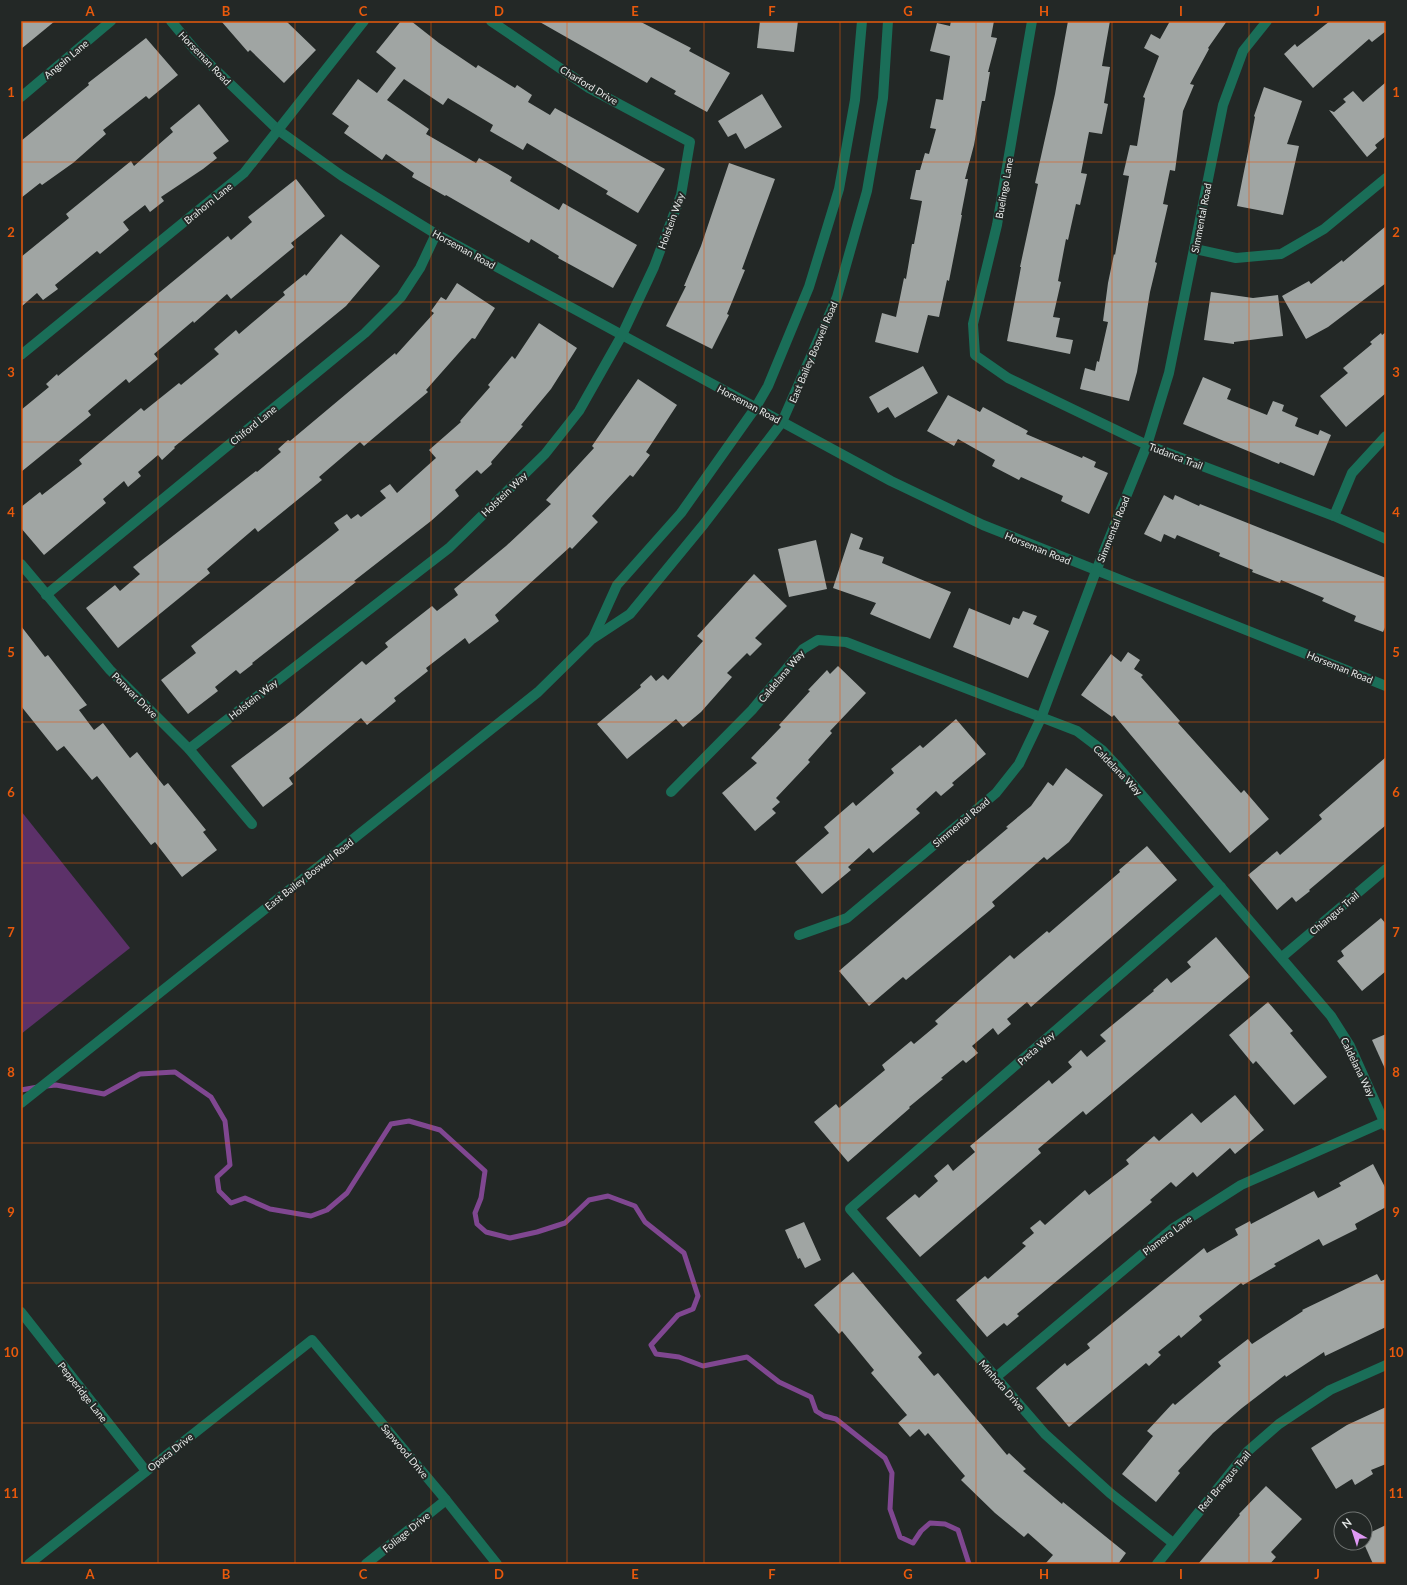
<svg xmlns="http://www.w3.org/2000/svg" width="1407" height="1585" font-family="Lato,sans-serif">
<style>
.green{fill:#5c3169}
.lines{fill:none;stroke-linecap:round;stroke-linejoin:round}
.stream{stroke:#804791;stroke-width:5}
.building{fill:#a0a5a3}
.minor{stroke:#1a6e58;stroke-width:10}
.grid{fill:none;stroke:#e8590c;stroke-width:1;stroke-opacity:0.55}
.labels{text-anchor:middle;stroke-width:4;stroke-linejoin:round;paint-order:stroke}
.street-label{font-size:10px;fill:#e5e8e7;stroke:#232826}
.neatline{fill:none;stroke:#e8590c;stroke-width:1.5}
.grid-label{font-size:13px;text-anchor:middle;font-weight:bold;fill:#e8590c}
</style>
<rect width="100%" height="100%" fill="#232826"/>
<!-- green -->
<polygon class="green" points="21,811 130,948 21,1034"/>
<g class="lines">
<!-- stream -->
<g class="stream">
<polyline points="46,1086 56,1085 104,1094 140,1074 175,1072 211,1097 225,1121 230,1165 217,1177 219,1191 231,1203 245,1198 270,1209 311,1216 327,1210 347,1193 391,1124 409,1121 440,1130 485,1171 481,1198 475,1213 477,1224 486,1232 510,1238 537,1232 565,1223 589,1200 608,1196 635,1206 645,1222 684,1253 698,1296 693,1309 678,1315 651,1345 656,1354 679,1357 703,1366 747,1357 779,1382 811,1397 816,1411 824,1416 836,1419 885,1458 892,1473 890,1509 900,1537 913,1543 921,1531 930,1523 945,1524 958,1530 969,1564"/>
<polyline points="21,1090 38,1087"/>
</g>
</g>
<!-- building -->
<g class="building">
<polygon points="21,21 55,21 21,49"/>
<polygon points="221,21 286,21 316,50 284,83 250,50 248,52"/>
<polygon points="401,21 411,21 439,43 476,68 478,65 515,88 517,85 532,95 528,102 550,115 555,108 665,169 638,213 606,194 608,191 527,143 523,150 490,131 493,125 448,98 443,105 404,79 387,100 429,129 426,134 476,163 479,158 512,177 510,181 559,210 563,203 637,245 613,288 558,258 559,256 531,239 529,243 446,195 445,196 412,177 414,173 386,154 382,160 344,133 349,126 332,114 358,79 377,93 396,68 376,52"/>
<polygon points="538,21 639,21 691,48 689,51 730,73 707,112 674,94 676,91 651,77 647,83"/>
<polygon points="760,21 798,21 794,52 757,48"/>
<polygon points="951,21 994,21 991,37 997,38 988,72 990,72 985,101 982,101 974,145 965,179 968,179 961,215 962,215 949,281 947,280 939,317 928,315 918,353 875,342 882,313 896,317 904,278 906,279 912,244 914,244 922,201 910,199 916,170 920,170 925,153 929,154 936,129 930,128 936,99 943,100 950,56 930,51 937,23 950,26"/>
<polygon points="1068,21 1110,21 1102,66 1110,67 1104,103 1108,104 1102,134 1089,132 1081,173 1087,174 1080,205 1076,204 1068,240 1066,239 1058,281 1061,282 1053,317 1060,318 1056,337 1073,340 1070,354 1007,341 1021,267 1020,267 1038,184 1035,183 1055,94"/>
<polygon points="1170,21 1227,21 1208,48 1209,49 1190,84 1194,85 1183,111 1175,171 1170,170 1163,204 1168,205 1155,262 1157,263 1150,292 1137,372 1129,401 1080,389 1085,368 1095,371 1097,361 1099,362 1108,322 1103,321 1108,283 1114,254 1115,255 1129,176 1123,175 1130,145 1137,146 1145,98 1143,97 1159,56 1144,48 1151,34 1160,39"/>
<polygon points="1330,21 1386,21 1386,31 1372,42 1369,39 1313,88 1284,54 1295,44 1297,47"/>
<polygon points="146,38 178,75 149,99 146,96 103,130 106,134 73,163 42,185 40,183 21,198 21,141 89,85 88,83"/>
<polygon points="1386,82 1386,136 1375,145 1377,148 1367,157 1329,110 1334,112 1346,102 1343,99 1353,91 1363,102"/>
<polygon points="1264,87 1302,101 1287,144 1299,146 1283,215 1237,206 1255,117 1254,116"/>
<polygon points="762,94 782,127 745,149 736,133 728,137 718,121"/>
<polygon points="199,104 229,141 213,153 217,158 203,169 161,197 164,201 150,212 145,205 123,222 129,230 100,254 97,251 55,285 58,289 43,300 37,293 21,307 21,257 69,218 66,214 131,161 134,166 173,132 170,128"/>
<polygon points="729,163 775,179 742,269 745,270 727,314 729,315 712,349 666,326 686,286 684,286 701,246"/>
<polygon points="296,179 325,216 291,243 294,247 231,299 227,294 194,323 193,321 154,354 158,359 129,383 126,379 88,411 91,415 21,472 21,410 49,387 46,384 57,374 58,376 228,236 231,240 252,222 248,217"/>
<polygon points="1386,226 1386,283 1328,327 1306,339 1282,296 1309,281 1311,284 1342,260 1343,262"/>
<polygon points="341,234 380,266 346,306 174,447 175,448 162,460 158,455 138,472 141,476 128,487 124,481 103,499 106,503 44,555 21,528 21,507 40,492 42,495 82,464 79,460 141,408 144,411 179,383 181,385 219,354 214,349 236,330 239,334 285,295 283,292 305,274 306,276"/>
<polygon points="457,283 495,308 475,339 472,338 426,390 428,392 364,446 360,442 319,477 322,480 258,532 255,528 207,569 210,573 118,648 86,608 115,585 120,591 140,574 133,567 256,471 257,472 281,452 278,449 288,440 290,441 395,353 396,355 434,313 431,311 441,297 446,300"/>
<polygon points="1211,292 1253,298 1278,295 1283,336 1234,342 1234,344 1204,340"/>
<polygon points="539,323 577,348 551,389 521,425 523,426 491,462 492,464 481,474 477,470 455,490 459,496 431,521 354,581 356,582 252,663 253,664 240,674 236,670 215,687 218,691 188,714 161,680 196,653 191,646 329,538 339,530 334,523 347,514 351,519 358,514 361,517 386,498 380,491 390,484 397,493 436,458 429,450 461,422 460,421 490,387 488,385 512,356 515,359"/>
<polygon points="1386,332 1386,393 1346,427 1320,396 1348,373 1343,368 1372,344 1370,342 1381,333 1382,335"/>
<polygon points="923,366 938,393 895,418 888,407 878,413 869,397"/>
<polygon points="1203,377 1231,389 1227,399 1267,415 1273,401 1284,405 1282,411 1298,418 1295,426 1318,435 1320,430 1331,435 1314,476 1280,462 1279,464 1183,424"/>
<polygon points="638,379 677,405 646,452 650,455 633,477 630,475 592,516 598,522 572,549 570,547 495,615 499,621 469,644 465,638 426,668 428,671 394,698 396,701 367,725 361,718 289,778 293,784 263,807 231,766 296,717 362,661 366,665 388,647 385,643 432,606 437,611 458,595 454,589 506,546 551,504 546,500 594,448 592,446"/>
<polygon points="948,395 980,412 983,407 1028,431 1026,434 1082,458 1083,456 1096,462 1094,467 1108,473 1089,514 1061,501 1063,496 1021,477 1019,480 992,466 995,460 958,439 954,446 927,431"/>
<polygon points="1164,495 1173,500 1175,495 1199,506 1200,504 1386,578 1386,625 1383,632 1354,621 1356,616 1322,601 1324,598 1281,580 1280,583 1252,572 1253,570 1219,556 1220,553 1177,535 1175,539 1164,534 1161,542 1144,534"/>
<polygon points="851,533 863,538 859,549 884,557 882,563 951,592 930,639 870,614 876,603 833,588"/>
<polygon points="816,540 827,589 789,597 778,549"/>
<polygon points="754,574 787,606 755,638 762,644 750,656 747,653 727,673 732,677 701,712 683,727 676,719 627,759 597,724 641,687 640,685 651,675 656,681 663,675 668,680 703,641 697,636"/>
<polygon points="969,608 1010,625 1013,617 1019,619 1023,611 1037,616 1033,624 1049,631 1028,678 953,647"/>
<polygon points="21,626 45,657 48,655 87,705 79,710 94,730 103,723 130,758 137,752 164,786 168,783 206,830 203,832 217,850 182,877 155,842 151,845 97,776 92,780 64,746 57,751 21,706"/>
<polygon points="1128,652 1140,660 1134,669 1143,675 1141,677 1180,721 1178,723 1241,793 1244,790 1269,819 1230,853 1114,715 1112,717 1081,695 1111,654 1121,662"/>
<polygon points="838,666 866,693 830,731 832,733 808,760 810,762 776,798 780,802 772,809 776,813 755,831 722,793 757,763 751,758 781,727 779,725 810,691 808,690 827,670 830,674"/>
<polygon points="956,719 986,754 952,783 954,785 941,796 936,791 916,809 920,813 873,853 869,848 848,867 851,870 822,894 795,862 829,833 824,827 853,802 856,806 894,773 891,769 920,745 923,748"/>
<polygon points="1386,757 1386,825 1309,890 1310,891 1296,902 1292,897 1277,910 1248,875 1277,851 1280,855 1322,819 1319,815"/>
<polygon points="1066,768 1103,795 1069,842 1047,860 1044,857 992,902 995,906 906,980 903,977 869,1006 839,971 968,860 969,861 1008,828 1006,827 1031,806 1048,782 1053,786"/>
<polygon points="1147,846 1177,880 1031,1007 1027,1002 1007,1019 1011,1024 998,1035 993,1028 972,1046 978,1053 966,1063 963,1060 941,1078 943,1079 909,1107 910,1108 848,1162 814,1122 836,1104 839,1108 885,1070 882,1065 911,1041 914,1044 938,1024 935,1021 1010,955 1014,959 1047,931 1049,933 1120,872 1119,870"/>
<polygon points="1381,918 1386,924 1386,971 1362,991 1337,961 1344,956 1341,951"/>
<polygon points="1216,937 1250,977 1086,1115 1083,1111 1038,1149 1041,1153 920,1257 886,1218 915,1194 919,1198 938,1181 934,1176 948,1164 953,1171 975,1152 970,1146 1049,1080 1052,1084 1072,1067 1068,1062 1081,1050 1087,1057 1106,1041 1100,1035 1154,991 1153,990 1167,978 1171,983 1191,967 1187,962"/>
<polygon points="1268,1002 1293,1031 1290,1033 1327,1077 1294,1105 1256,1061 1253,1064 1229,1035"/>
<polygon points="1386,1034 1386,1071 1372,1040"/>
<polygon points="1235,1095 1264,1130 1235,1154 1230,1148 1197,1177 1193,1172 1176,1187 1171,1182 1150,1200 1152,1202 1017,1314 1019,1316 1007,1326 1004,1323 987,1337 956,1300 985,1276 988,1279 1026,1246 1022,1243 1034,1233 1030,1228 1040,1220 1045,1225 1085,1190 1089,1195 1129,1164 1126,1160 1154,1136 1159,1141 1192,1113 1201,1123"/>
<polygon points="1373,1164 1386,1189 1386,1207 1355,1224 1357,1229 1323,1246 1319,1239 1274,1264 1276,1266 1243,1285 1241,1283 1199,1316 1202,1320 1181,1338 1179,1335 1158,1352 1161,1355 1149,1366 1146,1363 1069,1427 1036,1388 1065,1363 1067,1366 1090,1348 1087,1344 1204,1248 1207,1253 1238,1235 1235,1229 1250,1221 1251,1224 1314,1191 1318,1198 1341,1186 1339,1183"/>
<polygon points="804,1222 821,1260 805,1268 800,1258 798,1259 785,1230"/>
<polygon points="853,1272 922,1353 918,1357 934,1376 938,1373 1007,1455 1009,1453 1026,1469 1023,1471 1062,1504 1063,1502 1126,1553 1118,1564 1045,1564 1053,1555 1028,1533 1024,1537 995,1513 961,1480 965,1476 928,1433 925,1436 919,1429 910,1437 898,1423 907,1415 871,1373 874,1370 842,1331 839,1334 814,1305"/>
<polygon points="1377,1274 1381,1281 1386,1279 1386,1327 1325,1356 1324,1352 1286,1377 1285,1375 1242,1408 1213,1433 1178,1471 1180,1473 1156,1502 1122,1474 1153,1436 1147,1431 1173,1403 1175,1405 1221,1366 1218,1362 1248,1339 1252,1344 1303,1311 1302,1310"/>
<polygon points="1386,1407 1386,1464 1371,1470 1373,1474 1355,1485 1352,1479 1336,1489 1311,1448 1347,1425"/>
<polygon points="1266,1486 1302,1519 1271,1552 1276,1557 1270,1564 1198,1564 1240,1515 1239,1514"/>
<polygon points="1386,1525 1386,1564 1373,1564 1365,1546 1365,1535"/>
</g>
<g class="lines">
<!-- minor -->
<g class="minor">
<polyline points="171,21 195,50 278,130 342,176 436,234 891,481 983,525 1386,686"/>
<polyline points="1032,21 997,225 973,324 975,355 1008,378 1147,445 1334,516 1386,539"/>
<polyline points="21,97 111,21"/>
<polyline points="1195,249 1236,258 1281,254 1324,229 1386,178"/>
<polyline points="21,355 244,173 364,21"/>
<polyline points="1334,516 1352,473 1386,436"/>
<polyline points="21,564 110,670 189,749 252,824"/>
<polyline points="46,595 365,333 401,297 420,268 436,234"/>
<polyline points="593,638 617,585 681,513 756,407 768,386 809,287 839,189 855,100 862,21"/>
<polyline points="189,749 449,548 545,454 579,411 622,335 654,267 681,195 690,142 589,88 491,21"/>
<polyline points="671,792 752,710 803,649 818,640 846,642 1077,731 1102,750 1118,767 1331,1016 1350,1046 1386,1126"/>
<polyline points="799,935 847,918 996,793 1019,764 1041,718 1096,571 1147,445 1169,373 1223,105 1243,51 1267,21"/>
<polyline points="1282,957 1386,869"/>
<polyline points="21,1103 538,692 592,639 630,614 704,524 782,422 837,297 867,191 883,98 888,21"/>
<polyline points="21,1312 146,1471"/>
<polyline points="995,1378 1172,1229 1241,1185 1386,1121"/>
<polyline points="1173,1543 1110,1493 1045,1434 850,1209 1221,887"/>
<polyline points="29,1564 312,1340 446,1500 497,1564"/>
<polyline points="366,1564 446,1500"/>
<polyline points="1157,1564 1248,1451 1279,1424 1330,1390 1386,1365"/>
</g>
</g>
<!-- grid -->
<path class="grid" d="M 158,21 L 158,1564M 295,21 L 295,1564M 431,21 L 431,1564M 567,21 L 567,1564M 704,21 L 704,1564M 840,21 L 840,1564M 976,21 L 976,1564M 1112,21 L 1112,1564M 1249,21 L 1249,1564M 21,162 L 1386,162M 21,302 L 1386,302M 21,442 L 1386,442M 21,582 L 1386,582M 21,722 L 1386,722M 21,863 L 1386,863M 21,1003 L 1386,1003M 21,1143 L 1386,1143M 21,1283 L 1386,1283M 21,1423 L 1386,1423"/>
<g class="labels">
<!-- street labels -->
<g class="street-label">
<text transform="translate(205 58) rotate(46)" y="4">Horseman Road</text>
<text transform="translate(66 59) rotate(-40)" y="4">Angein Lane</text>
<text transform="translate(589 85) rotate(31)" y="4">Charford Drive</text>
<text transform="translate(1004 188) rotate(-80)" y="4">Buelingo Lane</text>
<text transform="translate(208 203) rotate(-39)" y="4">Brahorn Lane</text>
<text transform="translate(1201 218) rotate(-79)" y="4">Simmental Road</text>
<text transform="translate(671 221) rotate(-70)" y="4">Holstein Way</text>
<text transform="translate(464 249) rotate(29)" y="4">Horseman Road</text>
<text transform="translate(813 352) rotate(-67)" y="4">East Bailey Boswell Road</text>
<text transform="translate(749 404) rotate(28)" y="4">Horseman Road</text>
<text transform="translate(253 425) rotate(-39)" y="4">Chiford Lane</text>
<text transform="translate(1176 456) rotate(21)" y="4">Tudanca Trail</text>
<text transform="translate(504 494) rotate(-44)" y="4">Holstein Way</text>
<text transform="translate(1113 529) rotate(-68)" y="4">Simmental Road</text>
<text transform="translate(1038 548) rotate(22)" y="4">Horseman Road</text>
<text transform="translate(1340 667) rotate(22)" y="4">Horseman Road</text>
<text transform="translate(781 676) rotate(-50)" y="4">Caldelana Way</text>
<text transform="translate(135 695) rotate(45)" y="4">Ponwar Drive</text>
<text transform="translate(253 699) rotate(-38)" y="4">Holstein Way</text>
<text transform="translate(1118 770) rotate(46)" y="4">Caldelana Way</text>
<text transform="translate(961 822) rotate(-40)" y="4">Simmental Road</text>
<text transform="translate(309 874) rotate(-38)" y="4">East Bailey Boswell Road</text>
<text transform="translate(1334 913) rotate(-40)" y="4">Chiangus Trail</text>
<text transform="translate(1036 1048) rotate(-41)" y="4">Preta Way</text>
<text transform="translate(1358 1067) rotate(64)" y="4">Caldelana Way</text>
<text transform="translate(1167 1235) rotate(-37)" y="4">Plamera Lane</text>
<text transform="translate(1002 1385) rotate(49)" y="4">Minhota Drive</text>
<text transform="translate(83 1392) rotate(52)" y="4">Pepperidge Lane</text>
<text transform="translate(405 1451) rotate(50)" y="4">Sapwood Drive</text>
<text transform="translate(170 1452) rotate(-38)" y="4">Opaca Drive</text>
<text transform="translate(1224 1481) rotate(-50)" y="4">Red Brangus Trail</text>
<text transform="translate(406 1532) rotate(-39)" y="4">Foliage Drive</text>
</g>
</g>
<!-- border -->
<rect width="1407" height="1585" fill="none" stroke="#232826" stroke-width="44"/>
<!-- north arrow -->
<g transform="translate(1353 1531) rotate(321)"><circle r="19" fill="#232826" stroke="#717573"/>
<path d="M0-3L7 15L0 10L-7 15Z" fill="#de98f3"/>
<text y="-6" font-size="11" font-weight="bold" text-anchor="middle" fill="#e5e8e7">N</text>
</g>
<rect x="22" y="22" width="1363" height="1541" class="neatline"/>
<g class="grid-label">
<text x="90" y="16">A</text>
<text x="226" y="16">B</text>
<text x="363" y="16">C</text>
<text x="499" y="16">D</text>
<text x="635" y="16">E</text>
<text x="772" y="16">F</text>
<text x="908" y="16">G</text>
<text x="1044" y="16">H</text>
<text x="1181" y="16">I</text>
<text x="1317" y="16">J</text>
<text x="11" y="97">1</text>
<text x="1396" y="97">1</text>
<text x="11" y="237">2</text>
<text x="1396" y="237">2</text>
<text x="11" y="377">3</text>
<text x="1396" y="377">3</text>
<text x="11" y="517">4</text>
<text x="1396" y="517">4</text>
<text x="11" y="657">5</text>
<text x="1396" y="657">5</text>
<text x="11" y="797">6</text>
<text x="1396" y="797">6</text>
<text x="11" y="937">7</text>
<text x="1396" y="937">7</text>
<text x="11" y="1077">8</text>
<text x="1396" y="1077">8</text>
<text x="11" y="1217">9</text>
<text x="1396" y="1217">9</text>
<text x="11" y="1357">10</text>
<text x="1396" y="1357">10</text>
<text x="11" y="1498">11</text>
<text x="1396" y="1498">11</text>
<text x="90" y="1579">A</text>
<text x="226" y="1579">B</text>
<text x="363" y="1579">C</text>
<text x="499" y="1579">D</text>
<text x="635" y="1579">E</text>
<text x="772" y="1579">F</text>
<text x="908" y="1579">G</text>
<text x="1044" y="1579">H</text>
<text x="1181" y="1579">I</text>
<text x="1317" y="1579">J</text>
</g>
</svg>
